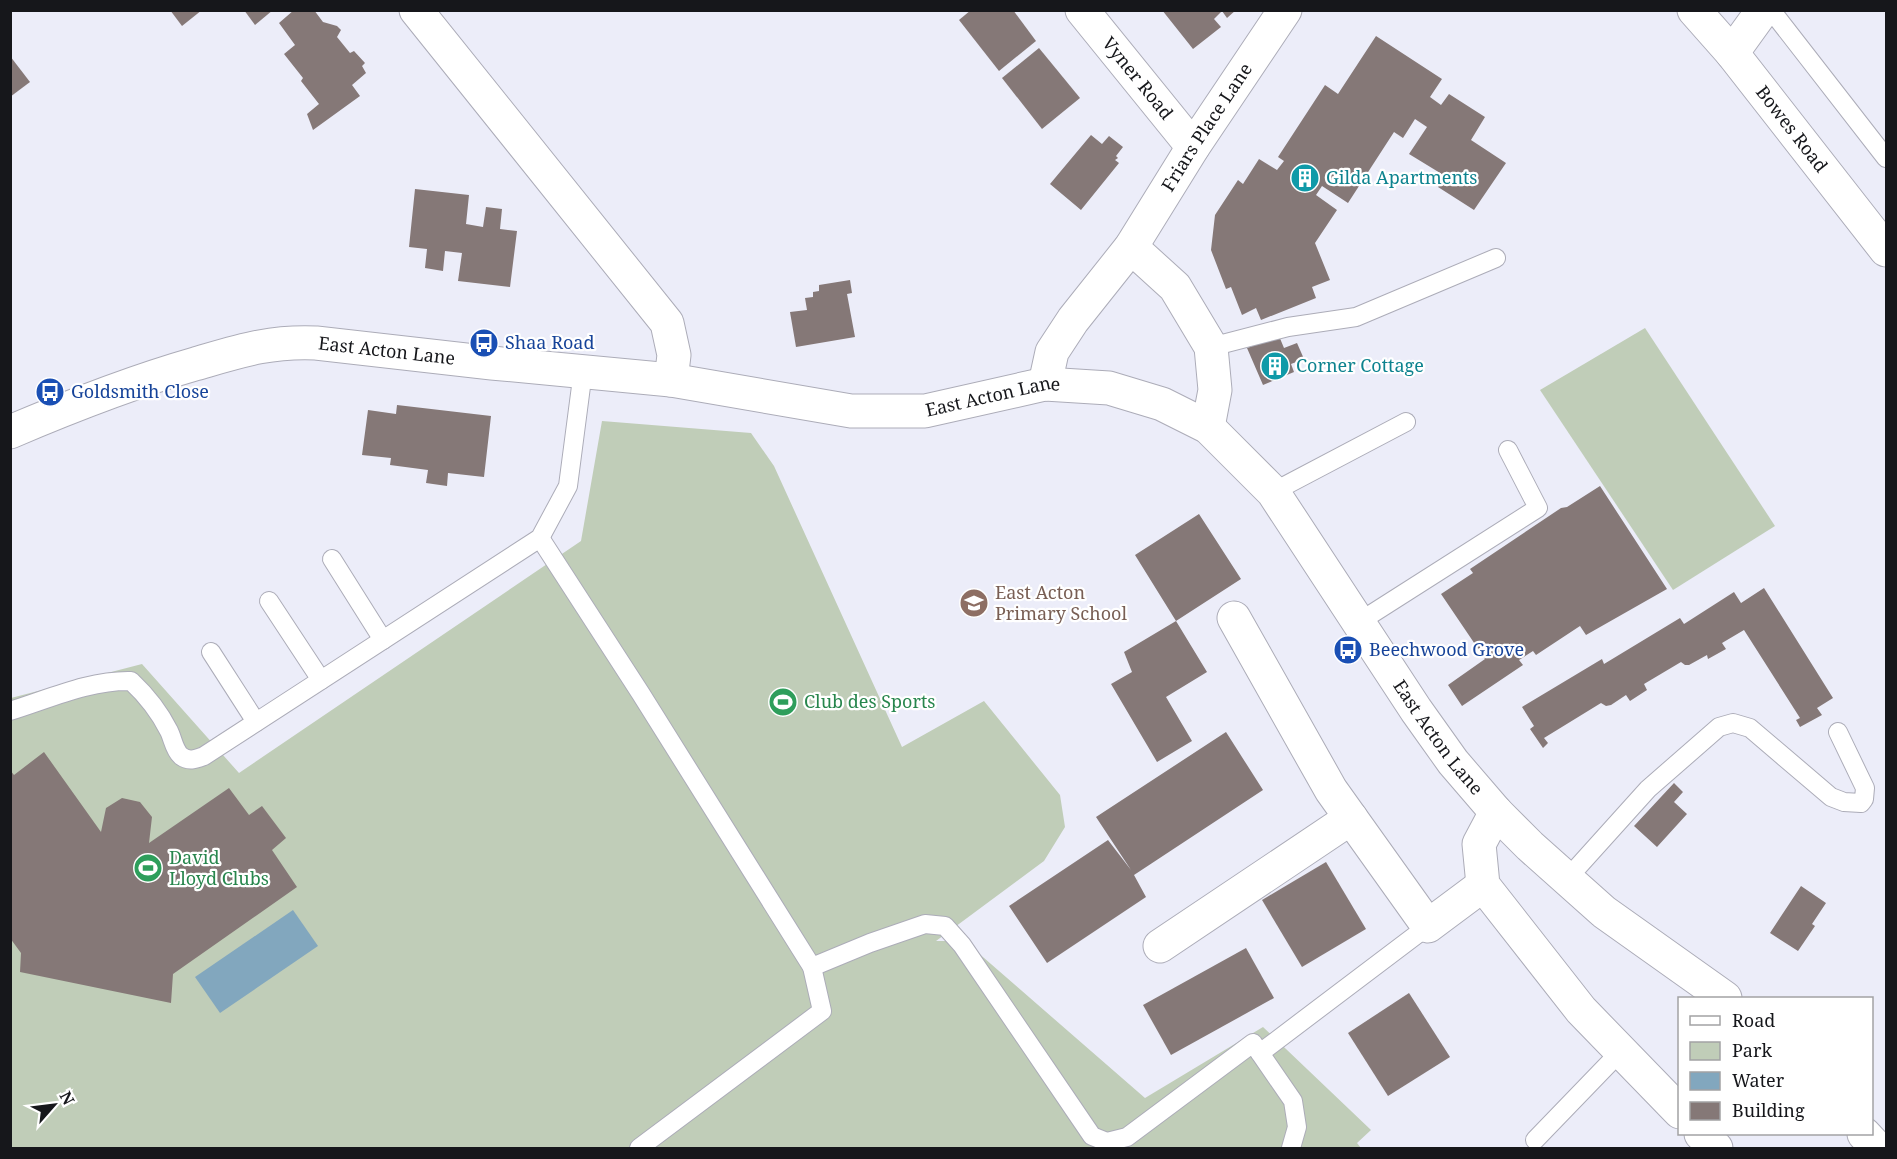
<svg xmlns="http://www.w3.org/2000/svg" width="1897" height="1159" font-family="'Noto Serif',serif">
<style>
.green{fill:#c0cdb8}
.water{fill:#82a7be}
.building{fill:#857877}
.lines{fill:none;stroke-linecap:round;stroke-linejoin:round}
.lane-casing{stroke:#acacb8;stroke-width:20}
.street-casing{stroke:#acacb8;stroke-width:35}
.secondary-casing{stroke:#acacb8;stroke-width:35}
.lane{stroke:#fff;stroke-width:18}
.street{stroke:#fff;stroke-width:33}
.secondary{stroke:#fff;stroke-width:33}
.labels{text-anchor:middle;stroke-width:4.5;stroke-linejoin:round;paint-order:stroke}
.street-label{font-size:18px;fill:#16171b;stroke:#fff}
.culture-label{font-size:18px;fill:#0d838f;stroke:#fff;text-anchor:start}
.transit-label{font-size:18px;fill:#164399;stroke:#fff;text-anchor:start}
.education-label{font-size:18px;fill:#785e54;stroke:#fff;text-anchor:start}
.leisure-label{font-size:18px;fill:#27864d;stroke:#fff;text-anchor:start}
</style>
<rect width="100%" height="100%" fill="#ecedf9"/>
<!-- green -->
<g class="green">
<polygon points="1645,328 1775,526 1673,590 1540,390"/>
<polygon points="602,421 751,433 774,466 902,747 984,701 1060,795 1065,827 1044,861 936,941 956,941 976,951 1145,1098 1263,1027 1371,1130 1357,1143 1361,1148 11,1148 11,698 142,664 239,773 581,541"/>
</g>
<!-- water -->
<polygon class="water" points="293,910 318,946 220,1013 195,977"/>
<!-- building -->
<g class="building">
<polygon points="170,10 202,10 182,26"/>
<polygon points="244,10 273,10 255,25"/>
<polygon points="294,10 314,10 323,22 337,26 341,30 337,37 350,53 354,51 365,63 362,66 366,73 352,85 360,96 313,130 307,114 319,104 301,81 303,78 284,54 295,45 279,23"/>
<polygon points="971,10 1013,10 1036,41 999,71 959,20"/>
<polygon points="1162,10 1236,10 1227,18 1222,11 1214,19 1221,27 1193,49"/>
<polygon points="1376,36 1442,79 1430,97 1441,105 1449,94 1485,117 1471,140 1506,163 1474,210 1438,187 1445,176 1409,154 1427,127 1415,119 1403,138 1394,132 1348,203 1322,186 1316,195 1337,210 1315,243 1330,280 1312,287 1316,298 1261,320 1256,308 1242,315 1231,287 1226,289 1211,250 1215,215 1238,180 1243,184 1259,159 1277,170 1284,161 1278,157 1325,85 1338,94"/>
<polygon points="1039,48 1080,98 1042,129 1002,78"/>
<polygon points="10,56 30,82 10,97"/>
<polygon points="1091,135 1102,144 1109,136 1123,147 1116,156 1118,158 1115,160 1119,163 1081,210 1050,184"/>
<polygon points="415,189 469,195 466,224 483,227 486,207 502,209 500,229 517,231 510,287 458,281 462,253 445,251 443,271 425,268 427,249 409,247"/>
<polygon points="850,280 852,293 847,294 855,337 796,347 790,312 807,310 805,298 813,297 813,292 819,291 819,285"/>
<polygon points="1279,336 1284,348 1297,343 1304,359 1291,364 1294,372 1263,385 1247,348"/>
<polygon points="397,405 491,416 484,477 448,473 447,486 426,483 428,470 390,465 391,458 362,455 368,410 396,414"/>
<polygon points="1600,486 1667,589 1586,635 1580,626 1536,655 1533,651 1519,660 1523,665 1462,706 1448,685 1485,659 1441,594 1473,573 1470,569 1561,508 1567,507"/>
<polygon points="1199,514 1241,579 1176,621 1207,672 1166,697 1192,741 1157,762 1111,684 1132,672 1124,652 1176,621 1135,555"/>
<polygon points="1764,588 1833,698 1817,708 1822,715 1800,727 1796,720 1800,718 1744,630 1722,643 1726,649 1708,659 1707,655 1689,665 1685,665 1681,662 1644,684 1647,690 1630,701 1626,695 1611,705 1606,706 1601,703 1544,738 1548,743 1543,748 1530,729 1534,726 1522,707 1602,659 1604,664 1680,618 1684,624 1734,592 1741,603"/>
<polygon points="1226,732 1263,790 1134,875 1146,897 1047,963 1009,906 1108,840 1131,870 1096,817"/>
<polygon points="44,752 101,832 106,808 122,798 140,802 152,817 149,843 229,788 249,815 262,806 286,838 272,850 297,887 173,974 171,1003 20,972 21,953 10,938 10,770 14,775"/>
<polygon points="1674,783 1683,792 1674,802 1687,814 1657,847 1634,826"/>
<polygon points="1326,862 1366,929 1302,967 1262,900"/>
<polygon points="1801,886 1826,903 1812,924 1815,926 1798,951 1770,933"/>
<polygon points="1246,948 1274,998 1171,1055 1143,1005"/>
<polygon points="1409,993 1450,1057 1388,1096 1348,1033"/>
</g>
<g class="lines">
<!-- lane casing -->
<g class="lane-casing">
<g id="lane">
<polyline points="1771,10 1886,158"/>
<polyline points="1211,347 1288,327 1356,317 1496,258"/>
<polyline points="1273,492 1406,422"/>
<polyline points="540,538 641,694 812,967 822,1011 639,1148"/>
<polyline points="332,559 383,640"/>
<polyline points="269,601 321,680"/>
<polyline points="1359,622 1538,508 1508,450"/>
<polyline points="211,652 256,722"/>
<path d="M 10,711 C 49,699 90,680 131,681 C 147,696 159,711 169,731 C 173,739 174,750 181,756 C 189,762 196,759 204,756 L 540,538 L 568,486 L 583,371"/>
<polyline points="1566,880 1648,789 1719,727 1733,723 1750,728 1831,797 1844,802 1861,803 1864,799 1865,788 1838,732"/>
<polyline points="812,967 870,943 925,924 945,926 962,945 1092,1136 1107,1142 1127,1137 1253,1043 1293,1101 1297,1127 1291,1148"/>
<polyline points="1260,1053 1428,926"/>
<polyline points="1535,1140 1620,1052"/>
</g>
</g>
<!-- street casing -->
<g class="street-casing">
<g id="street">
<polyline points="416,10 667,323 674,355 671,380"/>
<path id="s1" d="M 1082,10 L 1193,147"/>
<path id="s2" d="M 1694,10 L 1732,53 L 1886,250"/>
<polyline points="1732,53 1763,10"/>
<polyline points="1131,247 1175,287 1211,347 1215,390 1208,427"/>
<path id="s3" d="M 1045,384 L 1052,352 L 1073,320 L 1131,247 L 1193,147 L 1285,10"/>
<polyline points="1234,618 1331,790 1428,926 1483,885"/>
<polyline points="1496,812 1479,844 1483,885 1581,1010 1680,1112"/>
<polyline points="1160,946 1351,818"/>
<polyline points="1701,1134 1716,1148"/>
</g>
</g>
<!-- secondary casing -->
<g class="secondary-casing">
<g id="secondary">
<path id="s4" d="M 10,432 C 71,406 132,382 195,364 C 240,351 269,341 316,343 L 492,363 L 671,380 L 851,411 L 925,411 L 1045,384 L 1109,388 L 1162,404 L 1208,427 L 1273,492 L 1416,710 L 1453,762 L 1496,812 L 1530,846 L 1604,912 L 1725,998"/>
<polyline points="1864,1134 1877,1148"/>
</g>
</g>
<!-- lane -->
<use href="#lane" class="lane"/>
<!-- street -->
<use href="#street" class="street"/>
<!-- secondary -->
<use href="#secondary" class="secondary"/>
</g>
<!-- icons -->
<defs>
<g id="building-disc" transform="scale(1.5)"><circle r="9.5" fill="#0f9aa8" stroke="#fff"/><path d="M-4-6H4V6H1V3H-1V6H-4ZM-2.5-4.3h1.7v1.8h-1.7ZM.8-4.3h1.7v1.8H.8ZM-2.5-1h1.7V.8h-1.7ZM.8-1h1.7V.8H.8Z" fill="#fff"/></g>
<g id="bus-disc" transform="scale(1.5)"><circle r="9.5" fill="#1a4fb4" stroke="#fff"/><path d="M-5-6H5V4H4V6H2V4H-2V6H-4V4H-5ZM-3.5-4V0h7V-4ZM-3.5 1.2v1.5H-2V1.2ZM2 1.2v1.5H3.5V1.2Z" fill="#fff"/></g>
<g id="school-disc" transform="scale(1.5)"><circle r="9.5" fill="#8d6e63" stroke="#fff"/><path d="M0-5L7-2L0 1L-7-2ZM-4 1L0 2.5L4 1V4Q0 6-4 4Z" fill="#fff"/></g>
<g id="stadium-disc" transform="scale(1.5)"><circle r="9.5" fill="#2e9e5b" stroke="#fff"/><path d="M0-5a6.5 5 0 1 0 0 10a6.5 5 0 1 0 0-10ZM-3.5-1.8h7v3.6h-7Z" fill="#fff"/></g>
</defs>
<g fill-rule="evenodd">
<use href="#building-disc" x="1305" y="178"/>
<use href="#bus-disc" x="484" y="343"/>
<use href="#building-disc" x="1275" y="366"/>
<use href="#bus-disc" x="50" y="392"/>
<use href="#school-disc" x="974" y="603"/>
<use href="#bus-disc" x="1348" y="650"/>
<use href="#stadium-disc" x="783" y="702"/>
<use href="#stadium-disc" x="148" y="868"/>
</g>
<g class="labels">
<!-- street labels -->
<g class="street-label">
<text dy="6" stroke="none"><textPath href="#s1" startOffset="88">Vyner Road</textPath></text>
<text dy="6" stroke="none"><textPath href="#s3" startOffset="306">Friars Place Lane</textPath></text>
<text dy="6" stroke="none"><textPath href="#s2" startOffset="154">Bowes Road</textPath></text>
<text dy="6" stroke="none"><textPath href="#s4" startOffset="392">East Acton Lane</textPath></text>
<text dy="6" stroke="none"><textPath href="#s4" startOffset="1004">East Acton Lane</textPath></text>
<text dy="6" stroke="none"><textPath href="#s4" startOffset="1616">East Acton Lane</textPath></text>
</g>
<!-- culture labels -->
<g class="culture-label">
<text x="1326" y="184">Gilda Apartments</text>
<text x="1296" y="372">Corner Cottage</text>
</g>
<!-- transit labels -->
<g class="transit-label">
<text x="505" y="349">Shaa Road</text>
<text x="71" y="398">Goldsmith Close</text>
<text x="1369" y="656">Beechwood Grove</text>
</g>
<!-- education labels -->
<g class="education-label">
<text x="995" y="599">East Acton<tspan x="995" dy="21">Primary School</tspan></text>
</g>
<!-- leisure labels -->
<g class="leisure-label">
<text x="804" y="708">Club des Sports</text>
<text x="169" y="864">David<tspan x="169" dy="21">Lloyd Clubs</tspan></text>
</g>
</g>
<!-- border -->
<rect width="1897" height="1159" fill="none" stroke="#16171b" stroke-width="24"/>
<!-- legend -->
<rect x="1678" y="997" width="195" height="138" fill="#ffffff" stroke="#a2a2a4" stroke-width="1.5"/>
<rect x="1690" y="1016" width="30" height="9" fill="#ffffff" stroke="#a2a2a4" stroke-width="1.5"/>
<text x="1732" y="1027" font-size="18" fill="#16171b">Road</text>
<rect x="1690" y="1042" width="30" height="18" fill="#c0cdb8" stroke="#a2a2a4" stroke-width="1.5"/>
<text x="1732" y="1057" font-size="18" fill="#16171b">Park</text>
<rect x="1690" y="1072" width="30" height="18" fill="#82a7be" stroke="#a2a2a4" stroke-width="1.5"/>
<text x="1732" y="1087" font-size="18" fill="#16171b">Water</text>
<rect x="1690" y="1102" width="30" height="18" fill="#857877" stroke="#a2a2a4" stroke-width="1.5"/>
<text x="1732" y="1117" font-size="18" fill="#16171b">Building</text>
<!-- north arrow -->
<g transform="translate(54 1105) rotate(62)" stroke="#ffffff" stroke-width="4.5" paint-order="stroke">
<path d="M0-4.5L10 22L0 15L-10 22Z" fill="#16171b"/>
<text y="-9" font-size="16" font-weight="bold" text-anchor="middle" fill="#16171b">N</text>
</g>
</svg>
